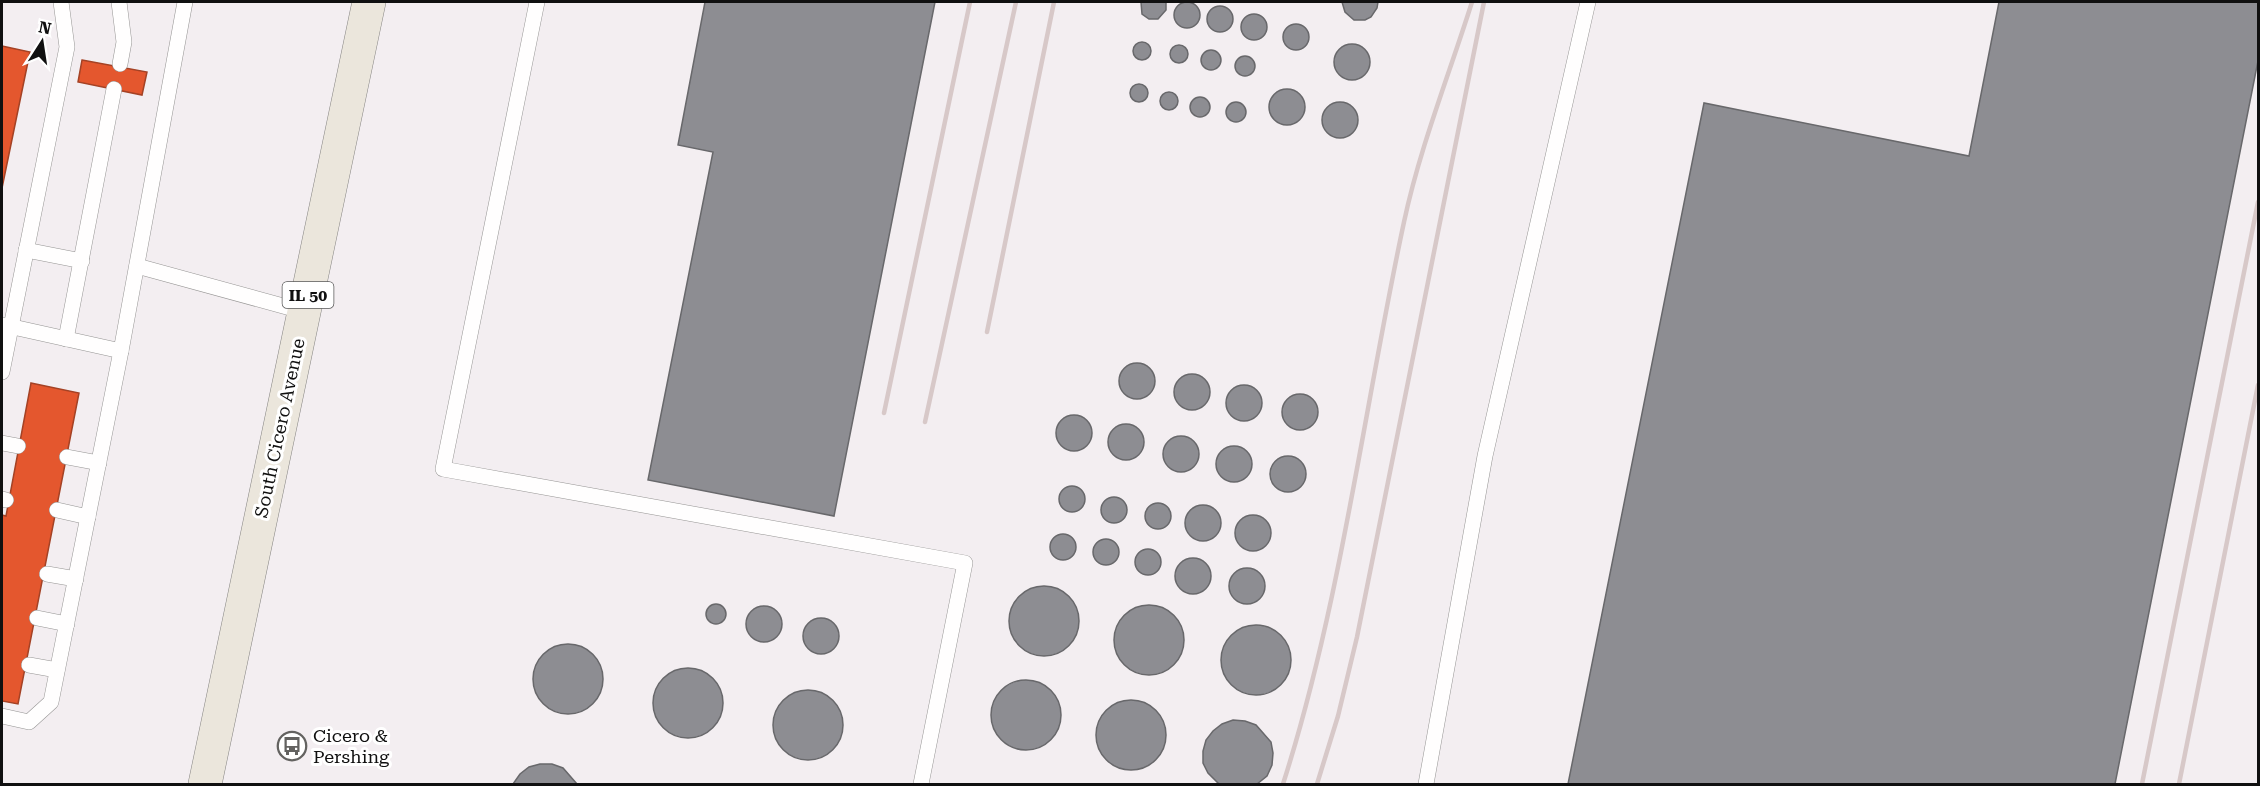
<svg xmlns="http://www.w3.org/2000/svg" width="2260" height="786" font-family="'Roboto Serif',serif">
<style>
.industrial{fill:#f3eef1}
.shops{fill:#e4572e;stroke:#a44225;stroke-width:1.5}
.industry{fill:#8d8d92;stroke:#68686b;stroke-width:1.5}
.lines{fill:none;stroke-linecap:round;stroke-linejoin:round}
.lane-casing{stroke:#969594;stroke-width:16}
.primary-casing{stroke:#848381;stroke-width:34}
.lane{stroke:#fffefe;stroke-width:15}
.primary{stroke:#ebe6dc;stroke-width:33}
.rail{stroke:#d7c8c8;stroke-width:4.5}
.labels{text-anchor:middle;stroke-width:6;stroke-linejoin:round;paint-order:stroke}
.shield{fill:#fff;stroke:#585858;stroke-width:1.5}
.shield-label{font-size:16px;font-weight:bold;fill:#101010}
.street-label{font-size:18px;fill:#101010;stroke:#fff}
.poi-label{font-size:18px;fill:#101010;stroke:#fff;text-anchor:start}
</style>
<rect width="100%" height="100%" fill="#fcfaf6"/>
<!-- industrial -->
<rect class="industrial" x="2" y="2" width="2256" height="782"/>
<!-- shops -->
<g class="shops">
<polygon points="2,46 30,52 2,188"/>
<polygon points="82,60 147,72 142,95 78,82"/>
<polygon points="31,383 79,393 18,704 2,701 2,515 6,516"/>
</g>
<!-- industry -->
<g class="industry">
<circle cx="1187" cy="15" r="13"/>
<polygon points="705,2 935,2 834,516 648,480 713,152 678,145"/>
<polygon points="1141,2 1166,2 1166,10 1158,19 1149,19 1142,14"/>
<polygon points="1342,2 1378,2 1377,8 1371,17 1365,20 1354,20 1345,12"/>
<polygon points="1999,2 2258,2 2258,61 2115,784 1568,784 1704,103 1969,156"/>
<circle cx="1220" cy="19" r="13"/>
<circle cx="1254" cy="27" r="13"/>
<circle cx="1296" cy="37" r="13"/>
<circle cx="1142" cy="51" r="9"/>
<circle cx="1352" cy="62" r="18"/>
<circle cx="1179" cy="54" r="9"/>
<circle cx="1211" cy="60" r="10"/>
<circle cx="1245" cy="66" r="10"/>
<circle cx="1139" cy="93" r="9"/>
<circle cx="1287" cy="107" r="18"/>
<circle cx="1169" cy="101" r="9"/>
<circle cx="1200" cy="107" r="10"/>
<circle cx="1340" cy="120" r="18"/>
<circle cx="1236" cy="112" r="10"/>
<circle cx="1137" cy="381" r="18"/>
<circle cx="1192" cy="392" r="18"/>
<circle cx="1244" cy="403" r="18"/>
<circle cx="1300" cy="412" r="18"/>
<circle cx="1074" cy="433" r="18"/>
<circle cx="1126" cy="442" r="18"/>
<circle cx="1181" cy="454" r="18"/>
<circle cx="1234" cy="464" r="18"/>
<circle cx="1288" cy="474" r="18"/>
<circle cx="1072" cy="499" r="13"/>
<circle cx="1114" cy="510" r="13"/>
<circle cx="1158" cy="516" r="13"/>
<circle cx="1203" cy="523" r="18"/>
<circle cx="1253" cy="533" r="18"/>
<circle cx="1063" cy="547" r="13"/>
<circle cx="1106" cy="552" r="13"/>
<circle cx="1148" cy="562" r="13"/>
<circle cx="1193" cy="576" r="18"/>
<circle cx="1247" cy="586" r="18"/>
<circle cx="1044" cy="621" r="35"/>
<circle cx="716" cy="614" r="10"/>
<circle cx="1149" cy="640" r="35"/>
<circle cx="764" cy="624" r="18"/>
<circle cx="821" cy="636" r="18"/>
<circle cx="1256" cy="660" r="35"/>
<circle cx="568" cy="679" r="35"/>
<circle cx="688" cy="703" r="35"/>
<circle cx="1026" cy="715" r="35"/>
<circle cx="808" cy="725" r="35"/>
<circle cx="1131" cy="735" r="35"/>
<polygon points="1233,720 1245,721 1256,725 1271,742 1273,753 1272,765 1267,776 1257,784 1219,784 1208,773 1203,763 1203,751 1206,740 1213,731 1222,724"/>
<polygon points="540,764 552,764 563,768 577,784 513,784 520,774 529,767"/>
</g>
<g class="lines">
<!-- lane casing -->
<g class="lane-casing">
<g id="lane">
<polyline points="119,2 124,42 120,64"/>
<polyline points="537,2 443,469 965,563 921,784"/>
<polyline points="26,250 82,261"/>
<polyline points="137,266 305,312"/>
<polyline points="4,325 121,351"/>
<polyline points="66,339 114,89"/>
<polyline points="2,372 67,47 61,2"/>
<polyline points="2,443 18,446"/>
<polyline points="67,457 99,463"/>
<polyline points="2,499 6,500"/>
<polyline points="57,510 88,517"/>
<polyline points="47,574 76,579"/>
<polyline points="37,618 67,624"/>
<polyline points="29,665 57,670"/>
<polyline points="2,716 29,722 51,702 121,351 185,2"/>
<polyline points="1426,784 1485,456 1588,2"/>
</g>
</g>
<!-- primary casing -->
<g class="primary-casing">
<polyline id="primary" points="205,784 369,2"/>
</g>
<!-- lane -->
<use href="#lane" class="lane"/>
<!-- primary -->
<use href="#primary" class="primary"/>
<!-- rail -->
<g class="rail">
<polyline points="987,332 1054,2"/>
<polyline points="884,413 970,2"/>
<polyline points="925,422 1016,2"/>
<path d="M 1283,784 C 1341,603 1364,408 1404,222 C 1420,147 1449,75 1472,2"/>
<polyline points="1317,784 1338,716 1357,637 1484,2"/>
<polyline points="2142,784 2258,202"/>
<polyline points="2179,784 2258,385"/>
</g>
</g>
<!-- icons -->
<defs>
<g id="bus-ring" transform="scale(1.5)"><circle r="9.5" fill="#fff" stroke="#636260" stroke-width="1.5"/><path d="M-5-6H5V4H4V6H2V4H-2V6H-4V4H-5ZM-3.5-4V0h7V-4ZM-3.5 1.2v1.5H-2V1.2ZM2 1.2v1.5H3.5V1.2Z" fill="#636260"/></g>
</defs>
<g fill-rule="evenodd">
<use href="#bus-ring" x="292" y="746"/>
</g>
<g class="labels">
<!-- shield labels -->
<rect class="shield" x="282.5" y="282" width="51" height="26" rx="4.5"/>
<g class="shield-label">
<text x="308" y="301">IL 50</text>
</g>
<!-- street labels -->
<g class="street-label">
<text transform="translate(280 428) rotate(-78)" y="6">South Cicero Avenue</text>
</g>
<!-- poi labels -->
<g class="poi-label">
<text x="313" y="742">Cicero &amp;<tspan x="313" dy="21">Pershing</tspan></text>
</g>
</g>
<!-- border -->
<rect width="2260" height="786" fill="none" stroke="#101010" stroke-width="6"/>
<!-- north arrow -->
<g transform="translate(42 42) rotate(12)" stroke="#ffffff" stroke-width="4.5" paint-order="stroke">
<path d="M0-4.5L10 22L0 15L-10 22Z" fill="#101010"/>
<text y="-9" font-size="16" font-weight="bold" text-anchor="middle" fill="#101010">N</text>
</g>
</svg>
